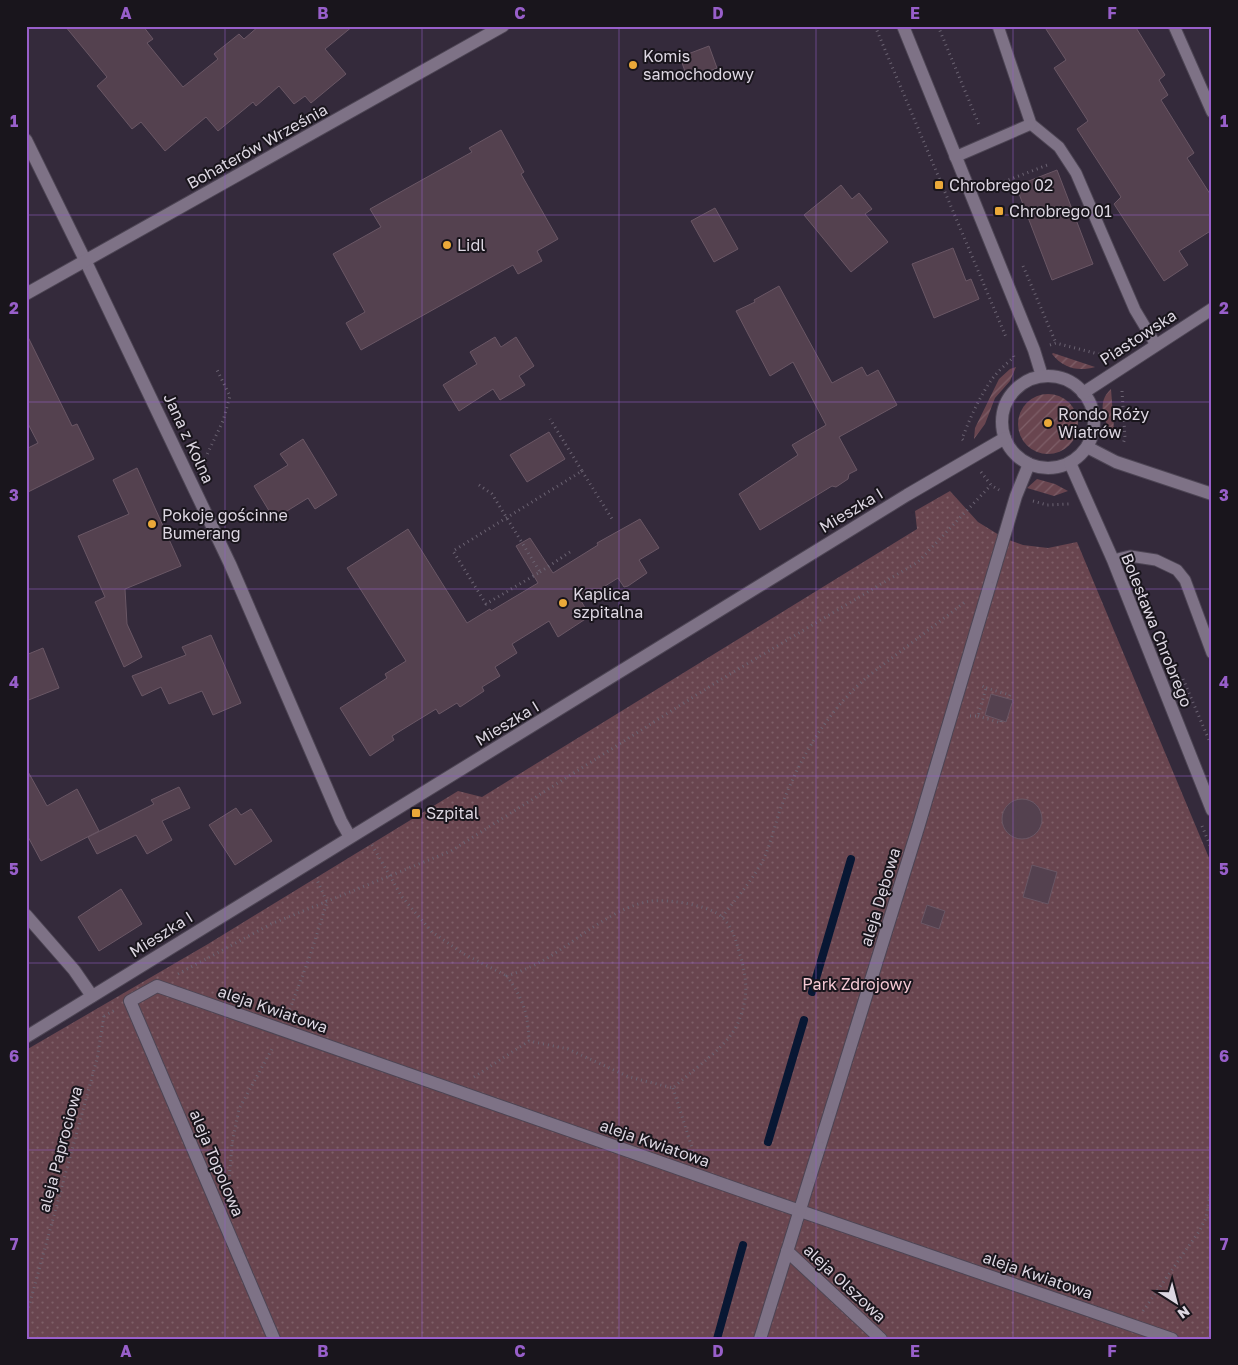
<svg xmlns="http://www.w3.org/2000/svg" width="1238" height="1365" font-family="'Golos Text',sans-serif">
<style>
.park{fill:url(#park-dots)}
.garden{fill:url(#garden-furrows)}
.lines{fill:none;stroke-linecap:round;stroke-linejoin:round}
.stream{stroke:#081733;stroke-width:8}
.building{fill:#54414f;stroke:#6a5765}
.service-casing{stroke:#4d4554;stroke-width:13}
.pedestrian-casing{stroke:#4d4554;stroke-width:14}
.minor-casing{stroke:#4d4554;stroke-width:14}
.path{stroke:#6b6372;stroke-width:3;stroke-dasharray:1 4;stroke-linecap:butt}
.service{stroke:#7e7286;stroke-width:11}
.pedestrian{stroke:#7e7286;stroke-width:12}
.minor{stroke:#7e7286;stroke-width:12}
.grid{fill:none;stroke:#985fca;stroke-width:1;stroke-opacity:0.55}
.poi-dot{fill:#eba939;stroke:#19151c;stroke-width:2}
.labels{text-anchor:middle;stroke-width:4;stroke-linejoin:round;paint-order:stroke}
.poi-label{font-size:16px;fill:#ddd7e2;stroke:#19151c;text-anchor:start}
.street-label{font-size:16px;fill:#ddd7e2;stroke:#19151c}
.park-label{font-size:16px;fill:#f6c9d4;stroke:#19151c}
.neatline{fill:none;stroke:#985fca;stroke-width:2}
.grid-label{font-size:16px;text-anchor:middle;font-weight:bold;fill:#985fca}
</style>
<defs>
<pattern id="park-dots" width="8" height="8" patternUnits="userSpaceOnUse" patternTransform="scale(1.25)"><rect width="8" height="8" fill="#69454f"/><path d="M2 2h.1M6 6h.1" fill="none" stroke="#7e5f68" stroke-width="1.8" stroke-linecap="round"/></pattern>
<pattern id="garden-furrows" width="10" height="10" patternUnits="userSpaceOnUse" patternTransform="scale(1.25)"><rect width="10" height="10" fill="#69454f"/><path d="M-1 1l2-2M0 10L10 0M9 11l2-2" fill="none" stroke="#7e5f68"/></pattern>
</defs>
<rect width="100%" height="100%" fill="#342a3b"/>
<!-- park -->
<polygon class="park" points="950,491 978,522 1004,538 1023,545 1048,548 1077,542 1212,865 1212,1339 26,1339 26,1050 208,944 458,791 482,797 917,529 915,511"/>
<!-- garden -->
<g class="garden">
<path d="M 1053,353 L 1095,367 C 1078,372 1063,368 1052,354 Z"/>
<polygon points="1016,367 1010,381 995,398 985,424 974,439 975,428 999,379 1010,369"/>
<path d="M 1111,389 L 1114,429 L 1112,435 C 1104,419 1096,403 1111,389 Z"/>
<circle cx="1048" cy="424" r="30"/>
<polygon points="1037,479 1055,484 1068,491 1054,496 1027,488"/>
</g>
<g class="lines">
<!-- stream -->
<g class="stream">
<polyline points="812,992 851,859"/>
<polyline points="768,1142 804,1020"/>
<polyline points="717,1339 743,1245"/>
</g>
</g>
<!-- building -->
<g class="building">
<polygon points="65,26 143,26 153,39 147,43 183,87 218,59 214,54 239,34 244,39 259,26 353,26 325,49 346,74 311,103 305,96 294,104 279,86 256,106 253,102 218,131 206,117 165,151 141,122 132,129 97,86 107,77"/>
<polygon points="1044,26 1135,26 1165,75 1159,80 1168,95 1161,100 1194,153 1187,158 1212,197 1212,230 1179,251 1188,265 1164,281 1114,204 1121,197 1077,129 1088,121 1054,68 1066,60"/>
<polygon points="709,46 717,68 688,80 680,57"/>
<polygon points="501,130 524,172 521,174 558,239 537,251 542,261 518,274 513,265 361,350 346,323 365,312 333,254 381,227 370,209 472,152 469,148"/>
<polygon points="1057,170 1093,264 1052,280 1016,186"/>
<polygon points="841,185 852,199 859,193 872,209 865,214 888,242 851,272 804,215"/>
<polygon points="715,208 738,249 714,262 691,221"/>
<polygon points="953,248 966,281 971,279 979,299 934,318 912,264"/>
<polygon points="779,286 832,383 862,367 867,376 878,370 897,405 839,437 857,470 849,474 848,479 836,487 832,486 760,530 739,494 798,455 792,445 826,425 793,362 770,376 736,311 755,302 754,300"/>
<polygon points="26,333 72,426 77,424 94,459 26,493 26,449 38,443 26,420"/>
<polygon points="495,337 501,347 516,337 534,366 519,376 525,385 500,400 493,389 459,411 443,385 477,364 470,352"/>
<polygon points="549,432 565,459 527,482 510,455"/>
<polygon points="303,439 337,495 315,509 308,498 274,519 254,486 288,465 280,454"/>
<polygon points="137,468 181,566 125,589 127,624 142,657 124,667 95,602 105,597 78,536 129,514 113,480"/>
<polygon points="640,519 659,548 639,560 647,573 628,586 624,587 618,578 581,601 590,616 558,637 549,621 512,644 517,653 495,667 500,676 482,687 484,691 460,707 457,703 439,714 436,709 392,736 394,740 370,756 340,708 387,678 385,674 406,661 347,568 408,529 467,623 490,609 491,611 538,583 516,546 530,538 553,573 598,545 597,543"/>
<polygon points="211,635 241,703 213,715 202,691 169,704 161,687 142,696 132,676 186,655 182,647"/>
<polygon points="43,648 59,688 26,701 26,655"/>
<polygon points="991,694 1013,700 1006,722 985,715"/>
<polygon points="26,768 47,806 77,789 99,831 41,861 26,833"/>
<polygon points="179,787 190,808 162,821 172,840 147,854 136,835 97,854 88,837 154,804 151,800"/>
<circle cx="1022" cy="819" r="20"/>
<polygon points="236,808 241,815 251,809 272,841 235,865 209,825"/>
<polygon points="1032,865 1057,872 1048,904 1023,897"/>
<polygon points="121,889 142,924 99,951 78,917"/>
<polygon points="927,905 945,911 939,929 921,923"/>
</g>
<g class="lines">
<!-- service casing -->
<g class="service-casing">
<g id="service">
<polyline points="998,26 1031,124 1059,147 1076,173 1135,310 1156,345"/>
<polyline points="1174,26 1212,112"/>
<polyline points="955,157 1031,124"/>
<polyline points="1113,560 1130,556 1156,560 1177,570 1185,580 1212,653"/>
</g>
</g>
<!-- pedestrian casing -->
<g class="pedestrian-casing">
<g id="pedestrian">
<polyline points="787,1251 881,1339"/>
<polyline points="274,1339 130,1001 157,986 751,1194 1172,1339"/>
<polyline points="760,1339 918,828 1016,496 1029,464"/>
</g>
</g>
<!-- minor casing -->
<g class="minor-casing">
<g id="minor">
<polyline points="903,26 1034,350 1042,376"/>
<polyline points="26,140 85,260 230,564 341,821 350,837"/>
<polyline points="26,294 503,26"/>
<circle cx="1048" cy="422" r="46"/>
<polyline points="1083,393 1212,309"/>
<polyline points="1087,447 1116,462 1212,494"/>
<polyline points="1070,463 1113,560 1212,810"/>
<polyline points="26,915 74,970 92,996"/>
<polyline points="26,1037 907,495 1005,438"/>
</g>
</g>
<!-- path -->
<g class="path">
<polyline points="875,26 1006,337"/>
<polyline points="938,26 980,127"/>
<polyline points="990,187 1050,164"/>
<polyline points="1023,266 1056,343"/>
<polyline points="1050,345 1056,343 1102,355 1104,357"/>
<polyline points="1122,391 1125,438 1123,444"/>
<path d="M 963,440 L 962,439 C 969,420 980,396 992,379 C 998,371 1006,364 1014,357 L 1013,354"/>
<polyline points="203,463 223,421 230,396 216,368"/>
<polyline points="582,471 612,519"/>
<polyline points="981,472 991,485 999,490"/>
<polyline points="479,485 492,494 540,572 486,604 453,551 582,471 550,419"/>
<polyline points="1033,501 1047,505 1069,504"/>
<polyline points="540,572 573,550"/>
<polyline points="1183,679 1212,747"/>
<polyline points="986,688 1010,695 1008,699"/>
<polyline points="970,716 978,716 986,688 980,685"/>
<polyline points="978,716 1001,723 1001,720"/>
<polyline points="1202,826 1212,850"/>
<polyline points="372,845 402,897 432,932 464,954 507,976"/>
<path d="M 722,917 C 735,900 750,883 761,864 C 770,848 774,828 780,810 C 799,759 826,713 867,677 L 965,602"/>
<polyline points="178,974 271,924 451,851 720,680 918,562 991,485"/>
<polyline points="288,1014 310,956 327,902 317,880"/>
<polyline points="104,1016 115,1010"/>
<path d="M 474,1077 L 529,1041 L 568,1049 L 629,1077 L 673,1088 C 692,1070 726,1048 737,1025 C 750,997 747,976 738,948 C 735,937 731,926 723,918 C 711,905 668,899 651,901 C 614,907 580,938 549,957 C 536,965 522,971 507,976 C 523,999 528,1013 529,1041"/>
<polyline points="673,1088 694,1154"/>
<polyline points="229,1181 232,1144 239,1109 273,1047"/>
<polyline points="1143,1311 1200,1230 1206,1218 1212,1181"/>
<polyline points="26,1317 97,1059 104,1016"/>
</g>
<!-- service -->
<use href="#service" class="service"/>
<!-- pedestrian -->
<use href="#pedestrian" class="pedestrian"/>
<!-- minor -->
<use href="#minor" class="minor"/>
</g>
<!-- grid -->
<path class="grid" d="M 225,26 L 225,1339M 422,26 L 422,1339M 619,26 L 619,1339M 816,26 L 816,1339M 1013,26 L 1013,1339M 26,215 L 1212,215M 26,402 L 1212,402M 26,589 L 1212,589M 26,776 L 1212,776M 26,963 L 1212,963M 26,1150 L 1212,1150"/>
<!-- markers -->
<g class="poi-dot">
<circle cx="633" cy="65" r="5"/>
<rect x="934" y="180" width="10" height="10" rx="2.5"/>
<rect x="994" y="206" width="10" height="10" rx="2.5"/>
<circle cx="447" cy="245" r="5"/>
<circle cx="1048" cy="423" r="5"/>
<circle cx="152" cy="524" r="5"/>
<circle cx="563" cy="603" r="5"/>
<rect x="411" y="808" width="10" height="10" rx="2.5"/>
</g>
<g class="labels">
<!-- poi labels -->
<g class="poi-label">
<text x="643" y="62">Komis<tspan x="643" dy="18">samochodowy</tspan></text>
<text x="949" y="191">Chrobrego 02</text>
<text x="1009" y="217">Chrobrego 01</text>
<text x="457" y="251">Lidl</text>
<text x="1058" y="420">Rondo Róży<tspan x="1058" dy="18">Wiatrów</tspan></text>
<text x="162" y="521">Pokoje gościnne<tspan x="162" dy="18">Bumerang</tspan></text>
<text x="573" y="600">Kaplica<tspan x="573" dy="18">szpitalna</tspan></text>
<text x="426" y="819">Szpital</text>
</g>
<!-- street labels -->
<g class="street-label">
<text transform="translate(257 146) rotate(-29)" y="6">Bohaterów Września</text>
<text transform="translate(1138 337) rotate(-33)" y="6">Piastowska</text>
<text transform="translate(189 438) rotate(65)" y="6">Jana z Kolna</text>
<text transform="translate(851 510) rotate(-31)" y="6">Mieszka I</text>
<text transform="translate(1157 630) rotate(68)" y="6">Bolesława Chrobrego</text>
<text transform="translate(507 723) rotate(-31)" y="6">Mieszka I</text>
<text transform="translate(880 897) rotate(-73)" y="6">aleja Dębowa</text>
<text transform="translate(161 934) rotate(-32)" y="6">Mieszka I</text>
<text transform="translate(273 1009) rotate(19)" y="6">aleja Kwiatowa</text>
<text transform="translate(655 1143) rotate(19)" y="6">aleja Kwiatowa</text>
<text transform="translate(60 1149) rotate(-75)" y="6">aleja Paprociowa</text>
<text transform="translate(217 1163) rotate(67)" y="6">aleja Topolowa</text>
<text transform="translate(1038 1275) rotate(19)" y="6">aleja Kwiatowa</text>
<text transform="translate(845 1283) rotate(43)" y="6">aleja Olszowa</text>
</g>
<!-- park labels -->
<g class="park-label">
<text x="857" y="990">Park Zdrojowy</text>
</g>
</g>
<!-- border -->
<rect width="1238" height="1365" fill="none" stroke="#19151c" stroke-width="55"/>
<!-- north arrow -->
<g transform="translate(1176 1302) rotate(144)" stroke="#19151c" stroke-width="4" paint-order="stroke">
<path d="M0-4L9 19L0 12L-9 19Z" fill="#ddd7e2"/>
<text y="-8" font-size="14" font-weight="bold" text-anchor="middle" fill="#ddd7e2">N</text>
</g>
<rect x="28" y="28" width="1182" height="1310" class="neatline"/>
<g class="grid-label">
<text x="126" y="19">A</text>
<text x="323" y="19">B</text>
<text x="520" y="19">C</text>
<text x="718" y="19">D</text>
<text x="915" y="19">E</text>
<text x="1112" y="19">F</text>
<text x="14" y="127">1</text>
<text x="1224" y="127">1</text>
<text x="14" y="314">2</text>
<text x="1224" y="314">2</text>
<text x="14" y="501">3</text>
<text x="1224" y="501">3</text>
<text x="14" y="688">4</text>
<text x="1224" y="688">4</text>
<text x="14" y="875">5</text>
<text x="1224" y="875">5</text>
<text x="14" y="1062">6</text>
<text x="1224" y="1062">6</text>
<text x="14" y="1250">7</text>
<text x="1224" y="1250">7</text>
<text x="126" y="1357">A</text>
<text x="323" y="1357">B</text>
<text x="520" y="1357">C</text>
<text x="718" y="1357">D</text>
<text x="915" y="1357">E</text>
<text x="1112" y="1357">F</text>
</g>
</svg>
